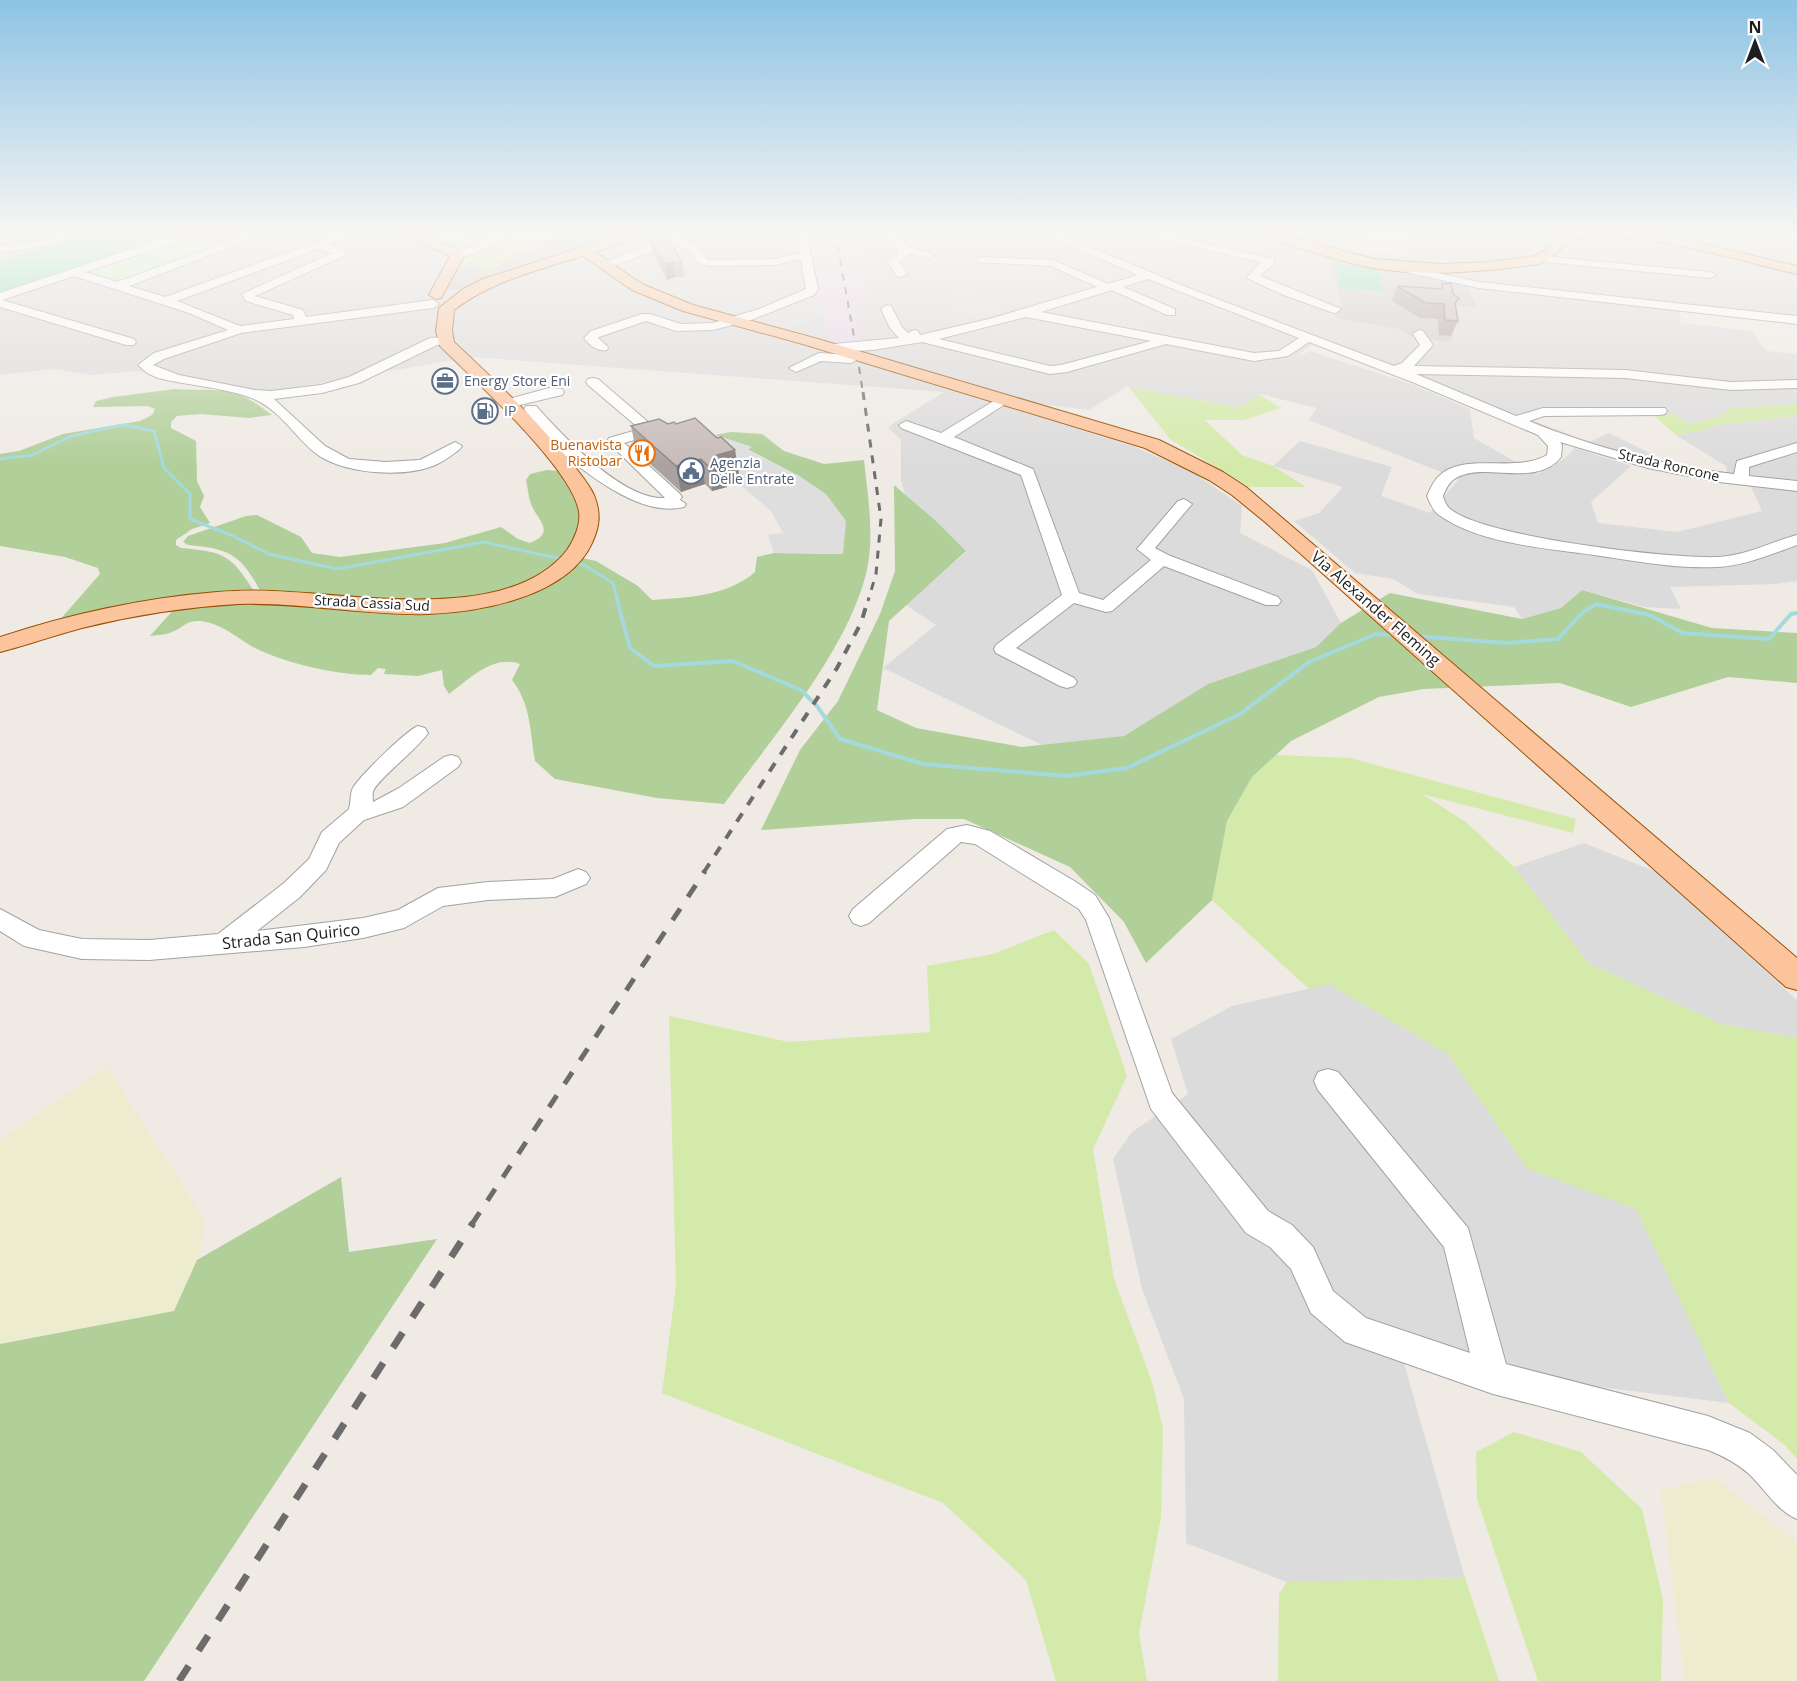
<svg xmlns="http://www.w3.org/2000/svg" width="1797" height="1681" font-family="'Open Sans',sans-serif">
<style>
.residential{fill:#dcdbdb;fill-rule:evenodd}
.industrial{fill:#e8d6e8}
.religious{fill:#ccc}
.farmland{fill:#eeeccf}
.grass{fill:#d3eaaa}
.forest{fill:#b1cf99}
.park{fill:#c5f9c1}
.pitch{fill:#82dfad}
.parking{fill:#dedede}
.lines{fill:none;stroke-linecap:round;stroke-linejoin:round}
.stream-far1{stroke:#a4d9dd;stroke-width:3}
.stream{stroke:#a4d9dd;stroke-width:4}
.minor-casing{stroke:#a2a2a2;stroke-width:2}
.major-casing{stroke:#984f00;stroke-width:2}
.minor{fill:#fff;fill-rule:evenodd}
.major{fill:#fcc49c;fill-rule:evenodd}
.rail-far4{stroke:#6c6c6c;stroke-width:2;stroke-dasharray:7 7;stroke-linecap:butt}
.rail-far3{stroke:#6c6c6c;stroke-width:3;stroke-dasharray:8 8;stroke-linecap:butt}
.rail-far2{stroke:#6c6c6c;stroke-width:4;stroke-dasharray:10 10;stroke-linecap:butt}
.rail-far1{stroke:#6c6c6c;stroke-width:5;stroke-dasharray:14 14;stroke-linecap:butt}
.rail{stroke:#6c6c6c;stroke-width:7;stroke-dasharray:18 18;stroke-linecap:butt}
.wall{fill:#aba19e}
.shaded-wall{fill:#8b8381}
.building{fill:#c7bbb8;stroke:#8b8381;stroke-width:1.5}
.labels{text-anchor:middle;stroke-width:4.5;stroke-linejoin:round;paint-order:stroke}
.far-service-label{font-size:14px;fill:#4e5e75;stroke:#fff;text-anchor:start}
.far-food-label{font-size:14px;fill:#c56008;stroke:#fff;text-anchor:end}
.far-street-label{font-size:14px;fill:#1e1e1e;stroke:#fff}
.street-label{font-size:16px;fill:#1e1e1e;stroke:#fff}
</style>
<rect width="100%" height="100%" fill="#efeae4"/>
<!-- residential -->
<g class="residential">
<path d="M 0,232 L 1797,232 L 1797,323 L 1679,310 L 1681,323 L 1751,331 L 1767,351 L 1797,354 L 1797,404 L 1731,408 L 1719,417 L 1689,424 L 1675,414 L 1565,415 L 1541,417 L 1534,421 L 1589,442 L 1609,433 L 1652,454 L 1656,460 L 1712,472 L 1727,472 L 1726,466 L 1677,436 L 1725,424 L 1797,416 L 1797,581 L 1775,584 L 1670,587 L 1681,609 L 1644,607 L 1582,590 L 1561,608 L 1522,619 L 1514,607 L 1418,594 L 1393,579 L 1355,573 L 1294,521 L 1319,513 L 1343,487 L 1273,466 L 1300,441 L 1392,467 L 1381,496 L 1430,513 L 1459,479 L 1309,420 L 1317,408 L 1260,394 L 1240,408 L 1128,386 L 1089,410 L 973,396 L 1132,446 L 1191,471 L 1242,506 L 1240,533 L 1312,570 L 1341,623 L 1316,647 L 1208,684 L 1124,736 L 1042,745 L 883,668 L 936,625 L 906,605 L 966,552 L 935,520 L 905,494 L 901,480 L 901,440 L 888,427 L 944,392 L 472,357 L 244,396 L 138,371 L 92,375 L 54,369 L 0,375 ZM 1314,342 L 1648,467 L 1750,485 L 1762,511 L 1677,532 L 1598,523 L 1591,502 L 1631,466 L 1575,448 L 1565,458 L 1537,474 L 1474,438 L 1470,409 L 1411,384 L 1310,351 L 1297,357 Z"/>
<polygon points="1584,843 1659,873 1797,1000 1797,1038 1721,1024 1588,963 1514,867"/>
<polygon points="1329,984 1448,1054 1528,1169 1637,1209 1729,1403 1404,1363 1465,1578 1287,1582 1186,1543 1184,1399 1142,1289 1113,1159 1132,1132 1188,1094 1171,1039 1232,1006"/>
</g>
<!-- industrial -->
<polygon class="industrial" points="809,232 859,232 866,255 868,294 855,306 863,345 837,345 832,343 816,293 817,287"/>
<!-- religious -->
<g class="religious">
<polygon points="506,232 596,232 600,236 595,243 511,269 461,289 444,290 457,266"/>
<polygon points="1332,261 1353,263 1359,261 1399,272 1466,285 1477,307 1448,306 1453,337 1448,342 1412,336 1399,329 1335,318 1336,312 1342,306 1338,288 1330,269"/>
</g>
<!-- farmland -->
<g class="farmland">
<polygon points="1367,232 1429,232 1426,236 1410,236 1404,256 1345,248 1345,239 1363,242"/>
<polygon points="107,1067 206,1222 197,1260 174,1311 0,1344 0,1140"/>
<polygon points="1715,1478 1797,1542 1797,1681 1685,1681 1661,1490"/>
</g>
<!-- grass -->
<g class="grass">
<polygon points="415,232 460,232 471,237 451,245"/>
<polygon points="506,232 566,232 574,236 535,243 540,249 512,253 519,258 499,262 500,265 493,269 457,266 470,254"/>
<polygon points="1128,386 1239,408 1259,394 1281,408 1244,420 1205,420 1242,455 1273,466 1306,487 1249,487 1170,439"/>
<polygon points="1797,404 1797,416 1725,424 1677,436 1652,414 1675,414 1689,424 1719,417 1731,408"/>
<polygon points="1276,755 1350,758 1576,819 1573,833 1422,794 1467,823 1514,867 1588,963 1721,1024 1797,1038 1797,1459 1785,1445 1729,1403 1636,1209 1528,1169 1448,1054 1329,984 1309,989 1212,900 1227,821 1252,777"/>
<polygon points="1054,930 1089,964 1127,1076 1093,1149 1114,1279 1152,1382 1163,1428 1161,1517 1139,1634 1147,1681 1056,1681 1026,1580 943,1503 662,1393 676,1286 669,1016 789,1042 930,1032 927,966 993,954"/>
<polygon points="1514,1432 1581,1452 1642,1509 1663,1600 1661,1681 1538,1681 1477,1499 1476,1452"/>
<polygon points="1465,1578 1499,1681 1278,1681 1279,1594 1287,1582"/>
</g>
<!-- forest -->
<g class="forest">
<path d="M 175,389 C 198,391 223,387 244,397 C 254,401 263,409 272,415 L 249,418 L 201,414 L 177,416 L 171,422 L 171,428 L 196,441 L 197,481 L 204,496 L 200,507 L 210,523 L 192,529 L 176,540 L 176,545 L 181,548 C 226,552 231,555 256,594 L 57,623 L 100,574 L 98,568 L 65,557 L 0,546 L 0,454 L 19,451 L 63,434 L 140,421 L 152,415 L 155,409 L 147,406 L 93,407 L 96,401 L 113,397 Z"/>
<path d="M 731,432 L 762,434 L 784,451 L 824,464 L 864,460 C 868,497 875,538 866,574 C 846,653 771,739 724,804 L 657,798 L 555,779 L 535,761 C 530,732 531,704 512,680 L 520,664 C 493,654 469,679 449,694 L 444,686 L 442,670 L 418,676 L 384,674 L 386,669 L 378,668 L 371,675 C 337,675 289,664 259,650 C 240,641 224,624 201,621 C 186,620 184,627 172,632 C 166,635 156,635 150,636 L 176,607 L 215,603 L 464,608 L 582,558 L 596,561 L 638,586 L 652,600 C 688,597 726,597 755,572 L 757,557 L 774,553 L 842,554 L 801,477 L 747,449 L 751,447 L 715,435 Z"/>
<path d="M 547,470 L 558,471 L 577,497 L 581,509 L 578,531 L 561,563 L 525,583 L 487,595 L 436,604 L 262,594 C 241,555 232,549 188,545 L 183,542 L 188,536 L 246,516 L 257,515 L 301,537 L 312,553 L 340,557 L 445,543 L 501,527 L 518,539 L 530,543 C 557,532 537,520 531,504 C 528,496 528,488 526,480 L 530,474 Z"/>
<polygon points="894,485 935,520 966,551 889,621 877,710 916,728 1022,747 1124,736 1208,684 1316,647 1341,623 1390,593 1522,619 1561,608 1582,590 1712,628 1797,633 1797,683 1728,677 1631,707 1560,683 1424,689 1379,697 1291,741 1252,777 1227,821 1212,900 1146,963 1124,922 1070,867 964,819 915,819 761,830 800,750 838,701 880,614 895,571"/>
<polygon points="341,1177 349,1252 437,1239 144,1681 0,1681 0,1344 174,1311 197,1260"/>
</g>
<!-- park -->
<polygon class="park" points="218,237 224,244 121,281 91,271 164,246"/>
<!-- pitch -->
<g class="pitch">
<polygon points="93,232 132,232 160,240 0,294 0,261"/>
<polygon points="1337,263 1377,267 1383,291 1340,288"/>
</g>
<!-- parking -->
<g class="parking">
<polygon points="718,232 775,232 776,238 761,239 760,245 746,245 717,236"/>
<polygon points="1166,240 1261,262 1254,267 1159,245"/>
<polygon points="644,253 655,270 630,279 613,264"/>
<polygon points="675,277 695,278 723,288 683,301 649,287"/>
<polygon points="755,280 772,288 767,291 780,299 739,315 727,316 696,307 710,302 701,297"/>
<polygon points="962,288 1007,313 981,321 944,303 952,292"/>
<polygon points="815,294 821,312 820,316 788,329 753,322 752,318"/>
<polygon points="1099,316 1151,326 1149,329 1246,349 1272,348 1285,351 1253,355 1081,322"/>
<polygon points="715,435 752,447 747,450 801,477 826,494 846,521 843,554 774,553 768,535 783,533 771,511 731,477 707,439"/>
</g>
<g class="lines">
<!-- stream-far1 -->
<g class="stream-far1">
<polyline points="0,459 32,455 69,437 101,429 124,425 154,431 164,468 190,494 190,519 233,536 269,554 337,569 484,542 561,559"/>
<polyline points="572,562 584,565 613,583 618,601"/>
</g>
<!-- stream -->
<g class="stream">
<polyline points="617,600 630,648 654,666 733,661 801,690 817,706 840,739 923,764 1066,776 1127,768 1240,714 1309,662 1376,634 1395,635"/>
<polyline points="1415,636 1506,643 1558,639 1583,612 1596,604 1649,615 1683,633 1769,639 1791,614 1797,613"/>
</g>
<!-- minor casing -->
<g class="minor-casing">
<g id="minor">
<polygon points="72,232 88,232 42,247 0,252 0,246 41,241"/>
<path d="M 255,232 L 270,232 L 129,286 L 165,297 L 344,232 L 359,232 L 329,245 L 346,251 L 346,255 L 255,296 L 303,310 L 306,317 L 433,300 L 439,304 L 433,308 L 241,333 L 164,359 L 153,365 L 179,375 L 255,390 L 271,391 L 321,385 L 349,377 L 430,338 L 449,337 L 451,340 L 449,343 L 437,345 L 359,383 L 322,393 L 274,399 L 325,446 L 349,459 L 386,462 L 420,460 L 455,442 L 462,446 L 460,449 C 452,455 443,462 433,466 C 401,478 341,474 314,452 C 295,436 282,414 260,402 C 234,388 189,386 158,378 L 147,373 L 138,365 L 154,353 L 228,330 L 189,313 L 74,276 L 2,300 L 134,339 L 136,342 L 134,345 L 126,345 L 0,307 L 0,293 L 156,241 L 190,234 L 195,237 L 85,272 L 117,282 ZM 318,249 L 332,253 L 242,294 L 246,301 L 293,315 L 294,319 L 240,326 L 177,301 Z"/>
<path d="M 497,232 L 509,232 C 497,244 465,265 449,252 L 454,249 L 471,248 Z"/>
<path d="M 644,232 C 657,232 686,237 696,245 C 702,250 703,256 709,260 L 775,259 L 800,253 L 796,232 L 806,232 L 818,289 L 814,295 L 751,320 L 713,330 L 676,331 L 646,321 L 599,337 L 598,338 L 608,347 L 607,350 C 598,352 589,345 584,338 L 591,331 L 642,314 L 650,314 L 681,324 L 713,323 L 759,309 L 806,289 L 801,259 L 775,265 L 709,266 L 698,263 L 688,249 L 672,244 L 610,267 L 602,267 L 602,263 L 662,240 Z"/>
<path d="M 881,232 C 892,232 903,235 908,247 L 935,255 L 930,258 L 910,254 L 899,262 L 907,274 L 901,277 L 897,276 L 887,261 L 899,253 L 896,245 L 882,235 Z"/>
<path d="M 1039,232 L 1053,232 L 1191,289 L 1394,366 L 1402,363 L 1420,345 L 1413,334 L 1419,330 L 1423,331 L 1433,345 L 1414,366 L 1625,370 L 1731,382 L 1797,380 L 1797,388 L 1731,390 L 1625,378 L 1416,374 L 1516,416 L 1543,408 L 1665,408 L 1667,411 L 1665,414 L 1660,415 L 1544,416 L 1529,421 C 1589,446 1668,467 1734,474 L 1737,461 L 1797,443 L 1797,452 L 1749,467 L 1749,476 L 1797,481 L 1797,491 L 1719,482 L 1648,468 L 1560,442 L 1562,445 L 1561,457 C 1535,490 1481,459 1453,480 C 1448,484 1445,491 1443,496 C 1444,500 1446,505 1449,508 C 1480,537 1671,559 1718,557 C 1745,556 1771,542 1797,535 L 1797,545 C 1772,554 1744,566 1717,567 C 1676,569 1635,561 1594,555 C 1546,548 1479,544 1439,515 C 1433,511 1430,503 1427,496 C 1430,490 1433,481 1439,476 C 1465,451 1515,474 1547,455 L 1548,446 L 1538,435 L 1412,382 L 1309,342 L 1288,356 L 1254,361 L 1166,344 L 1067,372 L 1050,374 L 922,342 L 873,350 L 834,352 L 828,348 L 834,344 L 899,338 L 890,328 L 881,309 L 887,305 L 891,306 L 902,327 L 908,333 L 914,330 L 918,331 L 920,335 L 989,319 L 1097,287 L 1051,266 L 978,262 L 976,260 L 982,257 L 1053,260 L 1108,284 L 1138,275 ZM 1148,279 L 1299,338 L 1279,351 L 1254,353 L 1041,312 L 1112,290 L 1167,315 L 1175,315 L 1175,309 L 1123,287 ZM 1026,317 L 1151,341 L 1061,365 L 1050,366 L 939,339 Z"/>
<polygon points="1135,232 1154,232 1274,259 1274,263 1260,276 1341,309 1335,313 1331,312 1281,294 1249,279 1247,277 1261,262 1140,235"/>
<polygon points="1649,232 1662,232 1683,244 1678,247 1674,246"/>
<polygon points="1540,256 1710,272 1716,275 1710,278 1536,261 1534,259"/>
<polygon points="1391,263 1479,282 1797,316 1797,324 1479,288 1387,268 1385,266"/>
<polygon points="819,353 851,355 858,359 851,363 821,361 796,372 789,368"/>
<path d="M 593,378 L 598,379 L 655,428 L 657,431 L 655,434 L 624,443 L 680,494 L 682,497 L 680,500 L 686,504 L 684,507 C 644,517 595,480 566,456 L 555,458 L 550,457 L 548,454 L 558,448 L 526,412 L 524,409 L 526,406 L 536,406 C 562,435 623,501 665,498 L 607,441 L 609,438 L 640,429 L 588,385 L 586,382 L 588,379 Z"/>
<polygon points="549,388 562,389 564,392 562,395 507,408 500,404 502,401"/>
<polygon points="1002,396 1007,397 1009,400 1007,403 954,437 1033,469 1079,593 1103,600 1151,560 1137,549 1178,501 1184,499 1192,504 1155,548 1168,555 1278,597 1281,601 1278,605 1266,605 1164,566 1112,611 1106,612 1074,603 1016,648 1074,678 1077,682 1074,686 1067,688 1060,686 996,653 994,649 996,645 1062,595 1021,475 901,428 899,425 906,421 941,433"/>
<path d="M 418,726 L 425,728 L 428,733 C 418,749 375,781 373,792 C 372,795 373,799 373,802 L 399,788 L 444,757 L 451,755 L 458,757 L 461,762 L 458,767 L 403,807 L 364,820 L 339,843 L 326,870 L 300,897 L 257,931 L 363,918 L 398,910 L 438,888 L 488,882 L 553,879 L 578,869 L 586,872 L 590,878 L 586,884 L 555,897 L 488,900 L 443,906 L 404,928 L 363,938 L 304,947 L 149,960 L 82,959 L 24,946 L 0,931 L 0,909 L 39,930 L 82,939 L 149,940 L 218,934 L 284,883 L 309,859 L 322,832 L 349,809 C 351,802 350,796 352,790 C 355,780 408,729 418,726 Z"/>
<path d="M 967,825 L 990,831 L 1076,882 L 1095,895 L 1109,918 L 1172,1093 L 1268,1211 L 1292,1225 L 1313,1247 L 1333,1291 L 1366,1318 L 1470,1353 L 1444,1247 L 1318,1090 L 1314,1081 L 1318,1072 L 1328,1069 L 1338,1072 L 1468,1228 L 1506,1364 L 1708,1416 L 1750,1433 L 1773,1450 L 1797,1475 L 1797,1519 C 1776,1510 1765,1489 1749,1474 C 1737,1463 1723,1456 1708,1450 L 1493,1394 L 1345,1342 L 1311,1313 L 1291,1269 L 1270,1247 L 1246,1233 L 1151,1109 L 1086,920 L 1079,909 L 975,844 L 961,842 L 869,923 L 861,926 L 853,923 L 849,916 L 853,909 L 947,829 Z"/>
</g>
</g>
<!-- major casing -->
<g class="major-casing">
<g id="major">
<path d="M 171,232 L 239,232 C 227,243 187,243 172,237 Z"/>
<polygon points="395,232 414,232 462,251 464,256 441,298 436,299 429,295 450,256"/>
<path d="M 629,232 L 649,232 L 647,235 L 595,252 L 642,284 L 693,305 L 818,339 L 1159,440 L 1223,472 L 1246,487 L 1797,958 L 1797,990 L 1786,987 L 1265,522 L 1232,495 L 1209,480 L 1145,448 L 806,345 L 683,311 L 632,290 L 583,256 C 538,270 492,281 454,310 L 452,331 L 454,342 C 492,378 531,414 565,455 C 575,467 587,481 594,495 C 601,513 600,526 592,543 C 568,596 482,612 429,614 C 366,616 303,602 239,604 C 186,607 134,615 82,628 C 55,635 28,645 0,652 L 0,637 C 70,614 143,598 217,592 C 241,590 266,590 290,592 C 367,596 512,621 567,550 C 574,540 581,524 579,512 C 573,469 473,379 440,346 L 436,331 L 439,308 L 463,289 L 483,279 Z"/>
<path d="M 1252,232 L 1273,232 L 1374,259 L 1441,264 L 1490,262 L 1535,256 L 1546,250 L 1558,237 L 1570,232 L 1632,232 L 1690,241 L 1797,266 L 1797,274 C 1728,258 1654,233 1582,238 C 1561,239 1558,262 1532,265 C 1479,272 1426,277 1373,268 C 1333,260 1294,246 1254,235 Z"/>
</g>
</g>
<!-- minor -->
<use href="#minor" class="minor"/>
<!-- major -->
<use href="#major" class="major"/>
<!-- rail-far4 -->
<g class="rail-far4">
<polyline points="835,232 855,342"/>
<polyline points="859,367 863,393"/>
</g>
<!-- rail-far3 -->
<polyline class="rail-far3" points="863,392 881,519 876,574 868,601"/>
<!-- rail-far2 -->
<polyline class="rail-far2" points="704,872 837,668 861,623 868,600"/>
<!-- rail-far1 -->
<polyline class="rail-far1" points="472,1224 705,871"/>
<!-- rail -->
<polyline class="rail" points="179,1681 473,1223"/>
</g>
<!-- wall -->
<g class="wall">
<polygon points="650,239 682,263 685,277 675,277 667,280 653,254"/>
<polygon points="1442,284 1453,294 1458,321 1451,336 1439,335 1438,319 1420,318 1392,301 1397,286 1440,289"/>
<polygon points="668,424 676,424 717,438 735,450 739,475 726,479 727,487 712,491 705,484 681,492 636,451 631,426"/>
</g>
<!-- shaded-wall -->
<g class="shaded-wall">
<polygon points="673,262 675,277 667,280 665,265"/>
<polygon points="735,450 739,475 726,479 727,487 712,491 708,466 717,455"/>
<polygon points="701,459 705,484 681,492 676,466"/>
</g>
<!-- building -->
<g class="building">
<polygon points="666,235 682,263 673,262 665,265 650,239"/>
<polygon points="1451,283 1453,294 1459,298 1455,303 1458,321 1445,320 1444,304 1426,303 1397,286 1442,289 1442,284"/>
<polygon points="695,418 717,438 721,437 735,450 717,455 724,461 708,466 701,459 676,466 631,426 659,419 668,424 674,422 676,424"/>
</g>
<!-- sky -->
<linearGradient id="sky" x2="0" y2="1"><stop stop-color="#8dc3e4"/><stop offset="0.5" stop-color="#f8f6f3"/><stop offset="1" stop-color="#f8f6f3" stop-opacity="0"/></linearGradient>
<rect width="1797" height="467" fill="url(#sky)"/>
<!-- icons -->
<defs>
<g id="office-ring" transform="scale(1.35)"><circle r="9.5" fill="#fff" stroke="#5c6f8a" stroke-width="1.5"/><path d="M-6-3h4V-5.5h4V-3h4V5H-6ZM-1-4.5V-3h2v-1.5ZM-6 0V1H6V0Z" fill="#5c6f8a"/></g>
<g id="fuel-ring" transform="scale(1.35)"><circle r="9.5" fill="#fff" stroke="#5c6f8a" stroke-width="1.5"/><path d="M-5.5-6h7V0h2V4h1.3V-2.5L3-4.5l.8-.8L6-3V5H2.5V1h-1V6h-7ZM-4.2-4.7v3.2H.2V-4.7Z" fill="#5c6f8a"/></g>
<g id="restaurant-ring" transform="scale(1.35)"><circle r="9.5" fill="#fff" stroke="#e8710a" stroke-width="1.5"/><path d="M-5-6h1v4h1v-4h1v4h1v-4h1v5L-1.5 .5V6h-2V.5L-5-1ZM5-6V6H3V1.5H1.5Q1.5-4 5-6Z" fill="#e8710a"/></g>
<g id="civic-ring" transform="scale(1.35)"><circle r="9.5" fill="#fff" stroke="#5c6f8a" stroke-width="1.5"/><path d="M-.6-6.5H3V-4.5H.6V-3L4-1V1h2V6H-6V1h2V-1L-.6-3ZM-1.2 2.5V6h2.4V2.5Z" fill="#5c6f8a"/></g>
</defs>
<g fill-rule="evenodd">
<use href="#office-ring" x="445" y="381"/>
<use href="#fuel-ring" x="485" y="411"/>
<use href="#restaurant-ring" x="642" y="453"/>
<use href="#civic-ring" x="691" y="471"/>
</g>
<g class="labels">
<!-- far-service labels -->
<g class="far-service-label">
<text x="464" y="386">Energy Store Eni</text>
<text x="504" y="416">IP</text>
<text x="710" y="468">Agenzia<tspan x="710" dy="16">Delle Entrate</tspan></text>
</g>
<!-- far-food labels -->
<g class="far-food-label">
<text x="622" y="450">Buenavista<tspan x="622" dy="16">Ristobar</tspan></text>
</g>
<!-- far-street labels -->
<g class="far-street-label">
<text transform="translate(1669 465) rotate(13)" y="5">Strada Roncone</text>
<text transform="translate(372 603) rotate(3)" y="5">Strada Cassia Sud</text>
</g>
<!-- street labels -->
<g class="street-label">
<text transform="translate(1376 608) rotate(41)" y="6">Via Alexander Fleming</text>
<text transform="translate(291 936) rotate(-6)" y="6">Strada San Quirico</text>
</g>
</g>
<!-- north arrow -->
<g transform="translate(1755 42)" stroke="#ffffff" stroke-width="4.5" paint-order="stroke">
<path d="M0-4.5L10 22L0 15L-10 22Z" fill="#1e1e1e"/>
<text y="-9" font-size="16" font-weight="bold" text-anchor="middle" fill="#1e1e1e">N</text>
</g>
</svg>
